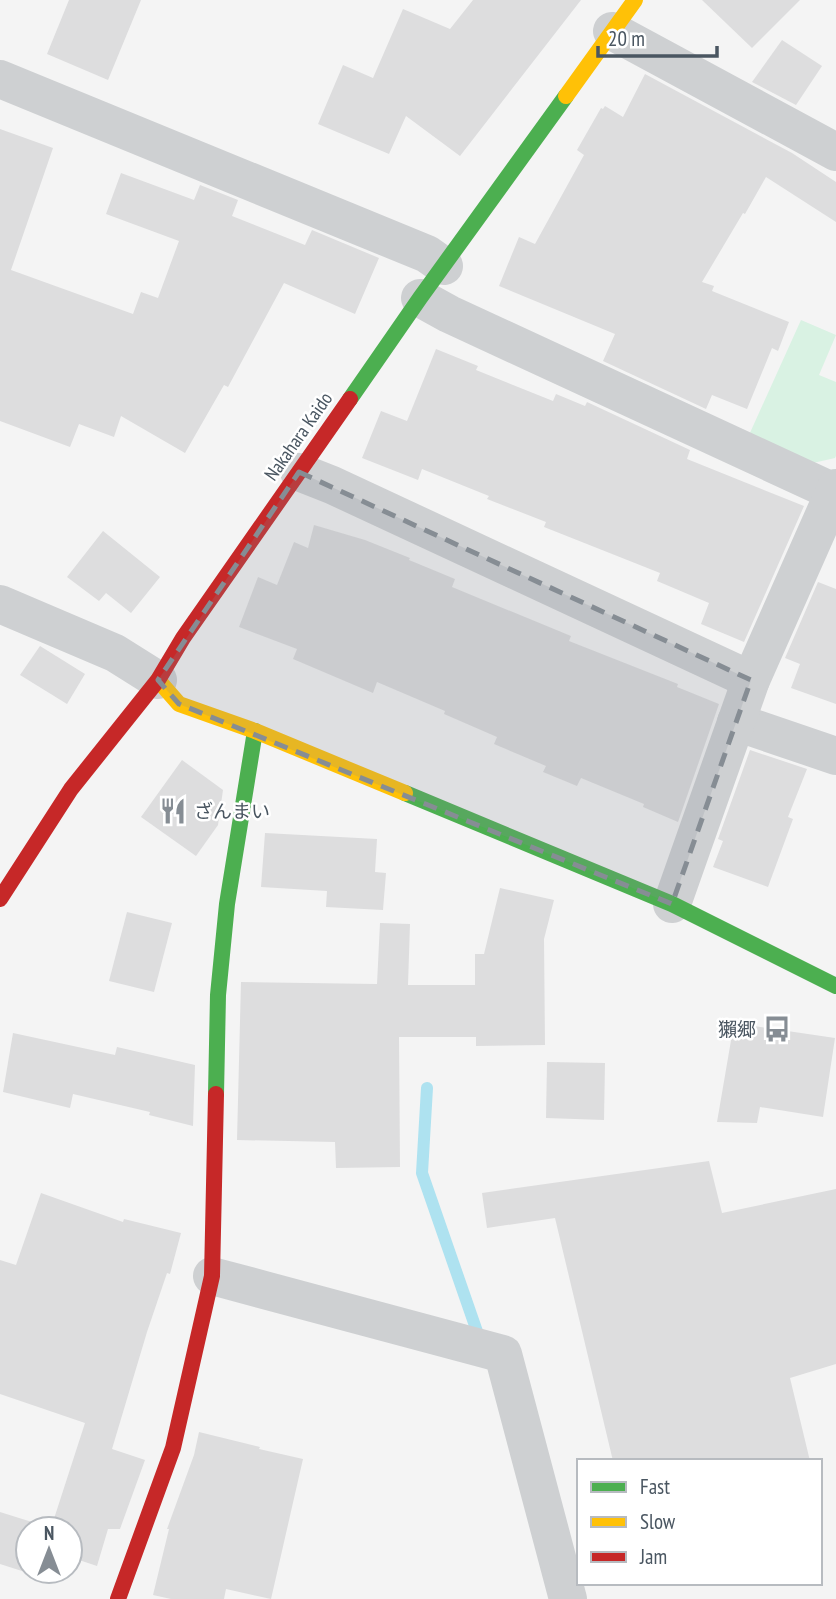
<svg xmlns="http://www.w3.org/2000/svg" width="836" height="1599" font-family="'PT Sans Narrow','Noto Sans JP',sans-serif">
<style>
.green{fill:#d9f2e3}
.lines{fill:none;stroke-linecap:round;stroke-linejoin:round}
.stream{stroke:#aee2f0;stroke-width:12}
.building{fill:#ddddde}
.street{stroke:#ced0d2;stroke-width:38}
.fast{stroke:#4caf50;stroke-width:16}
.slow{stroke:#ffc107;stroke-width:16}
.jam{stroke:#c62828;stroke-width:16}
.marked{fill:#868d94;fill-opacity:0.2;stroke:#868d94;stroke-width:5;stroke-dasharray:14 9;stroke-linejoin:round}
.labels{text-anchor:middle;stroke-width:5;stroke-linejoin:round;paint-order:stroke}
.street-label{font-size:19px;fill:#4a5661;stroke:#fff}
.poi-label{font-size:19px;fill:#4a5661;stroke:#fff;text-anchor:start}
</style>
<rect width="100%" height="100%" fill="#f4f4f4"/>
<!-- green -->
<polygon class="green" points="801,320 836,335 819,375 836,382 836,456 835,458 813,463 749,435"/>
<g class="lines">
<!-- stream -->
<polyline class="stream" points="427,1088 422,1173 481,1343"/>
</g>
<!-- building -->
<g class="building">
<polygon points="69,0 141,0 108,80 47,54"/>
<polygon points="473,0 581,0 460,156 406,116 389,154 318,124 343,65 373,78 403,9 450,29"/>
<polygon points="702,0 800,0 752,48"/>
<polygon points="782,40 822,66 796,105 752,82"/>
<polygon points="645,74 792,153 836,182 836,222 766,177 745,214 743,213 702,282 714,286 712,291 789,322 778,351 772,348 747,409 712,395 706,409 603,361 615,334 499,286 519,237 535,244 584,155 577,150 601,108 603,109 605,106 623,117"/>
<polygon points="0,129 53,148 11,270 133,314 141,292 158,298 179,241 106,214 121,173 194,200 200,185 238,200 232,216 305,245 312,230 379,258 355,314 284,283 228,387 224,385 185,453 121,416 114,437 79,424 70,447 0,421"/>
<polygon points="436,349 478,366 476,370 553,401 556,394 585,406 587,402 690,450 687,459 804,506 744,642 701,624 709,603 657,581 660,573 544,527 546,522 487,499 489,496 422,469 418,480 362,458 381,411 407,421"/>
<polygon points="314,525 365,540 410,558 409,560 455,579 452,587 571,636 569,641 678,684 677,687 719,704 678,822 643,807 644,804 581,778 577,786 543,772 546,766 494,744 497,737 444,714 445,711 377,682 373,693 293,659 297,649 239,627 258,577 277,585 294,542 308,548"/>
<polygon points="103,531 160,577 131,613 106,593 99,601 67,577"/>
<polygon points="818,582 836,589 836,704 791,688 800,664 785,658"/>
<polygon points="40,646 85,674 67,704 20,675"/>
<polygon points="750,750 807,769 788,817 793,819 768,887 713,867 723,841 718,839"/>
<polygon points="182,760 223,790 218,825 196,856 141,817"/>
<polygon points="265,833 377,839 375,872 386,873 383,910 326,907 327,891 261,887"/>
<polygon points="500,888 554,900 544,939 545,1045 476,1046 476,1037 399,1037 400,1167 336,1168 335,1142 237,1140 241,982 377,984 380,923 410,924 408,985 475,985 475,954 484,954"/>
<polygon points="127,912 172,923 154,992 109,981"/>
<polygon points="734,1023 835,1038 823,1117 760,1107 757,1123 717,1122"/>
<polygon points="13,1033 115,1055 117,1047 195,1065 193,1126 149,1115 150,1112 73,1094 70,1108 3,1092"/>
<polygon points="547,1062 605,1063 604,1120 546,1118"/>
<polygon points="709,1161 722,1213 836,1189 836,1364 790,1378 810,1461 613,1461 555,1218 487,1228 482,1193"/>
<polygon points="41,1193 123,1222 124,1219 181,1233 170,1274 167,1273 147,1332 112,1449 145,1460 120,1529 108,1529 97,1566 70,1557 70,1529 28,1529 28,1571 50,1571 47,1579 0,1564 0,1512 51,1528 85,1423 0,1394 0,1260 16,1265"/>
<polygon points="199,1432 260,1447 259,1449 303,1459 271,1599 226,1589 224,1599 171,1599 153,1595 169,1529 167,1529 194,1455"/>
</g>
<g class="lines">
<!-- street -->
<g class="street">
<polyline points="612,31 836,152"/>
<polyline points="0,79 427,254 444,266"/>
<polyline points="420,298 449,314 834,492"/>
<polyline points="299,472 332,485 751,680"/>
<polyline points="0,604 115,653 158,680"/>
<polyline points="736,722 836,756"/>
<polyline points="672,904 751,680 836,488"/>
<polyline points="212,1276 503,1354 568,1599"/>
</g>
<!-- fast -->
<g class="fast">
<polyline points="350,399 420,298 566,96"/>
<polyline points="405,793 672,904 836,986"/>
<polyline points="216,1094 218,995 227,904 255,731"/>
</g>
<!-- slow -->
<g class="slow">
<polyline points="566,96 635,0"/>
<polyline points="158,680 179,704 255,731 405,793"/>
</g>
<!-- jam -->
<g class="jam">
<polyline points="0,899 71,789 158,680 183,638 350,399"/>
<polyline points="118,1599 173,1448 212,1276 216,1094"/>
</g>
</g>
<!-- marked area -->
<path class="marked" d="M 299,472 L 751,680 L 672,904 L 179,704 L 158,680 Z"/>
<!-- icons -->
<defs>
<g id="restaurant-bare" transform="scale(2.1)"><path d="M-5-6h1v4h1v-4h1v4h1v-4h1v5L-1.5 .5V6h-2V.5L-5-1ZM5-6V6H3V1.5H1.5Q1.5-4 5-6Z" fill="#868d94" stroke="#fff" stroke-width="2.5" paint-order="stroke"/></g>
<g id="bus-bare" transform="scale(2.1)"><path d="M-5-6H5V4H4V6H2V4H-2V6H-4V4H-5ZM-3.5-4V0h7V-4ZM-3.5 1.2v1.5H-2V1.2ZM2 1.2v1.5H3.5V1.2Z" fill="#868d94" stroke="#fff" stroke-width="2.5" paint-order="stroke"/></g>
</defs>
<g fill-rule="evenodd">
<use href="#restaurant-bare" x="173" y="811"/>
<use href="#bus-bare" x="777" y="1029"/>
</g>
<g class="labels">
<!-- street labels -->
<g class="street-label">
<text transform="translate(298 436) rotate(-55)" y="7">Nakahara Kaido</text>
</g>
<!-- poi labels -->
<g class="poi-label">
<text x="194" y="818">ざんまい</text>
<text x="756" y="1036" text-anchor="end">獺郷</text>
</g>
</g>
<!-- legend -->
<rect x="577" y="1459" width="245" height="126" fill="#ffffff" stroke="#b7bbc0" stroke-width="2"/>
<rect x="591" y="1482" width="35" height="10" fill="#4caf50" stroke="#b7bbc0" stroke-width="2"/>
<text x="640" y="1494" font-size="21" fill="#4a5661">Fast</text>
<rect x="591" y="1517" width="35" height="10" fill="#ffc107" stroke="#b7bbc0" stroke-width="2"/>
<text x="640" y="1529" font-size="21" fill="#4a5661">Slow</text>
<rect x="591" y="1552" width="35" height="10" fill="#c62828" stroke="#b7bbc0" stroke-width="2"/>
<text x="640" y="1564" font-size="21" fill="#4a5661">Jam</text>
<!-- north arrow -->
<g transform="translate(49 1550)"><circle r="33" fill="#ffffff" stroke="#b7bbc0" stroke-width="2"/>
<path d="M0-5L12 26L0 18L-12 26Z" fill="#868d94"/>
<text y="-10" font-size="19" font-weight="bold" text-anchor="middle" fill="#4a5661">N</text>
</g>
<!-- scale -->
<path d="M598 46v10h119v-10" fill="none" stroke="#4a5661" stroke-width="3.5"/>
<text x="608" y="46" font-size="21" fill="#4a5661" stroke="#ffffff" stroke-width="5" paint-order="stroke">20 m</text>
</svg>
